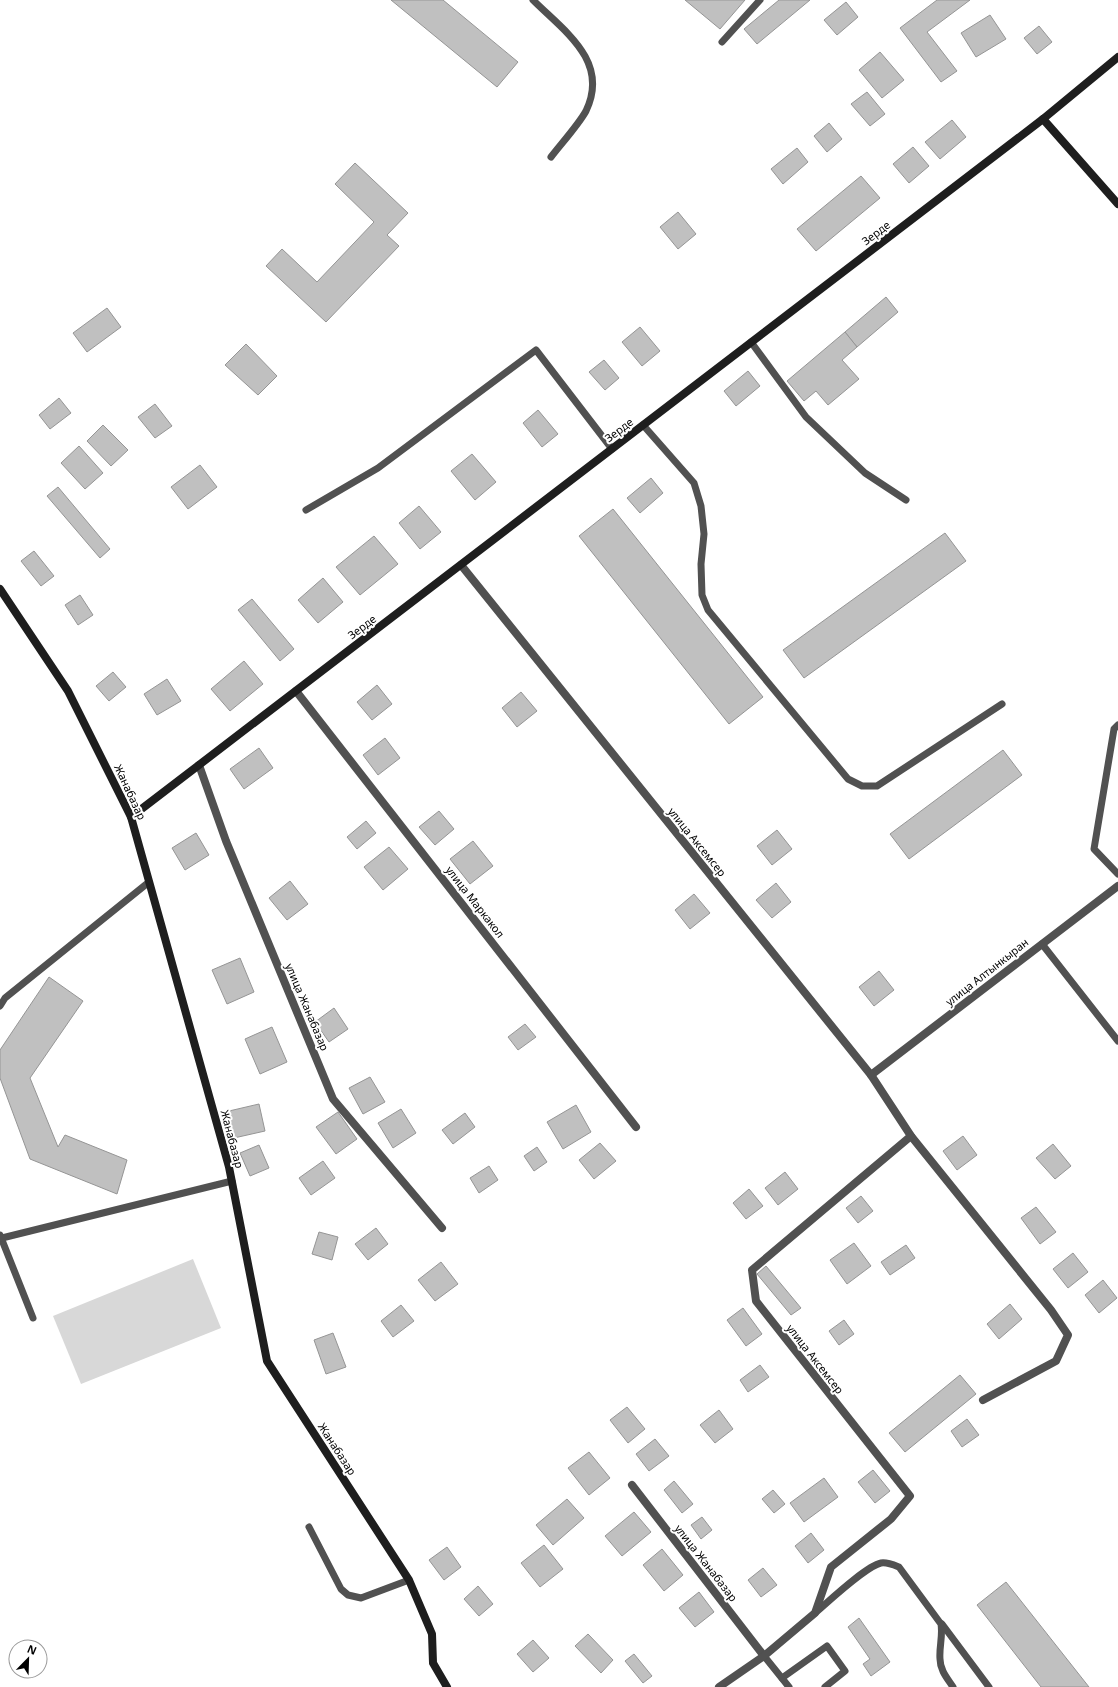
<svg xmlns="http://www.w3.org/2000/svg" width="1118" height="1687" font-family="'Noto Sans',sans-serif">
<style>
.green{fill:#d8d8d8}
.building{fill:#c0c0c0;stroke:#959595}
.lines{fill:none;stroke-linecap:round;stroke-linejoin:round}
.lane{stroke:#515151;stroke-width:7}
.street{stroke:#515151;stroke-width:8}
.secondary{stroke:#1e1e1e;stroke-width:8}
.labels{text-anchor:middle;stroke-width:4;stroke-linejoin:round;paint-order:stroke}
.street-label{font-size:11px;fill:#000;stroke:#fff}
</style>
<rect width="100%" height="100%" fill="#fff"/>
<!-- green -->
<polygon class="green" points="193,1259 221,1328 81,1384 53,1316"/>
<!-- building -->
<g class="building">
<polygon points="391,0 443,0 518,62 497,87"/>
<polygon points="685,0 745,0 720,29"/>
<polygon points="779,0 810,0 757,44 744,29"/>
<polygon points="937,0 970,0 927,32 957,71 941,82 900,28"/>
<polygon points="846,2 858,17 837,35 824,20"/>
<polygon points="990,15 1006,39 976,57 961,33"/>
<polygon points="1039,26 1052,42 1037,54 1024,38"/>
<polygon points="880,52 904,80 882,98 859,70"/>
<polygon points="867,92 885,114 870,126 851,104"/>
<polygon points="952,120 966,137 940,159 925,142"/>
<polygon points="829,123 842,139 827,152 814,136"/>
<polygon points="913,147 929,166 909,183 893,164"/>
<polygon points="797,148 808,162 783,184 771,169"/>
<polygon points="355,163 408,213 387,235 399,246 326,322 266,266 282,249 317,282 374,222 335,184"/>
<polygon points="861,176 880,198 816,251 797,229"/>
<polygon points="678,212 696,234 678,249 660,227"/>
<polygon points="886,297 898,312 857,347 845,332"/>
<polygon points="107,308 121,327 87,352 73,333"/>
<polygon points="640,327 660,351 642,366 622,342"/>
<polygon points="845,332 857,347 842,360 859,379 828,405 816,391 804,401 787,381"/>
<polygon points="246,344 277,376 258,395 225,365"/>
<polygon points="604,360 619,378 605,390 589,372"/>
<polygon points="748,371 760,386 736,406 724,391"/>
<polygon points="59,398 71,413 50,429 39,415"/>
<polygon points="155,404 172,426 155,438 138,417"/>
<polygon points="538,410 558,434 542,447 523,423"/>
<polygon points="103,425 128,450 111,466 87,441"/>
<polygon points="79,446 103,473 85,489 61,463"/>
<polygon points="472,454 496,482 475,500 451,471"/>
<polygon points="200,465 217,487 188,509 171,487"/>
<polygon points="651,478 663,493 640,513 627,498"/>
<polygon points="58,487 110,549 100,558 47,496"/>
<polygon points="419,506 441,532 420,549 399,523"/>
<polygon points="613,509 763,697 729,724 579,536"/>
<polygon points="945,533 966,561 804,678 783,650"/>
<polygon points="374,536 398,564 360,595 336,567"/>
<polygon points="34,551 54,576 41,586 21,561"/>
<polygon points="323,578 343,602 318,623 298,600"/>
<polygon points="80,595 93,615 78,625 65,605"/>
<polygon points="252,599 294,649 280,661 238,610"/>
<polygon points="244,661 263,684 230,711 211,689"/>
<polygon points="113,672 126,687 109,701 96,686"/>
<polygon points="167,679 181,701 157,715 144,694"/>
<polygon points="377,685 392,704 372,720 357,702"/>
<polygon points="521,692 537,711 517,727 502,708"/>
<polygon points="385,738 400,758 378,775 363,755"/>
<polygon points="259,748 273,768 244,789 230,769"/>
<polygon points="1003,750 1022,775 909,859 890,834"/>
<polygon points="439,811 454,829 435,845 419,827"/>
<polygon points="366,821 376,833 357,849 347,837"/>
<polygon points="777,830 792,849 772,865 757,846"/>
<polygon points="196,833 209,855 185,870 172,848"/>
<polygon points="473,841 493,866 470,884 450,859"/>
<polygon points="389,847 408,869 383,890 364,867"/>
<polygon points="290,881 308,904 287,920 269,898"/>
<polygon points="776,883 791,902 772,918 756,900"/>
<polygon points="694,894 710,913 690,929 675,910"/>
<polygon points="240,958 254,992 227,1004 212,970"/>
<polygon points="879,971 894,990 874,1006 859,987"/>
<polygon points="49,977 83,1001 30,1078 58,1147 65,1135 127,1160 117,1194 30,1159 0,1078 0,1050"/>
<polygon points="334,1008 348,1029 329,1042 315,1022"/>
<polygon points="525,1024 536,1037 518,1050 508,1037"/>
<polygon points="272,1027 287,1062 260,1074 245,1039"/>
<polygon points="370,1077 385,1102 363,1114 349,1088"/>
<polygon points="259,1104 265,1131 234,1138 229,1111"/>
<polygon points="576,1105 591,1132 563,1149 547,1122"/>
<polygon points="401,1109 416,1133 393,1148 378,1123"/>
<polygon points="338,1112 357,1139 336,1154 316,1127"/>
<polygon points="465,1113 475,1127 453,1144 442,1130"/>
<polygon points="963,1136 977,1155 957,1170 943,1151"/>
<polygon points="600,1143 616,1161 594,1179 579,1160"/>
<polygon points="1053,1144 1071,1166 1055,1179 1036,1158"/>
<polygon points="259,1145 269,1168 250,1176 240,1153"/>
<polygon points="537,1147 547,1162 534,1171 524,1156"/>
<polygon points="323,1161 335,1178 311,1195 299,1178"/>
<polygon points="489,1166 498,1180 479,1193 470,1178"/>
<polygon points="785,1172 798,1189 778,1205 765,1188"/>
<polygon points="749,1189 763,1206 746,1219 733,1203"/>
<polygon points="861,1196 873,1211 858,1223 846,1208"/>
<polygon points="1036,1207 1056,1232 1040,1244 1021,1218"/>
<polygon points="376,1228 388,1244 368,1260 355,1244"/>
<polygon points="319,1232 338,1237 332,1260 312,1254"/>
<polygon points="854,1243 871,1266 847,1284 830,1260"/>
<polygon points="906,1245 915,1258 890,1275 881,1262"/>
<polygon points="1073,1253 1088,1272 1068,1288 1053,1269"/>
<polygon points="441,1262 458,1284 435,1301 418,1280"/>
<polygon points="766,1266 801,1308 791,1315 757,1274"/>
<polygon points="1103,1280 1117,1298 1099,1313 1085,1295"/>
<polygon points="1010,1304 1022,1319 999,1339 987,1324"/>
<polygon points="401,1305 414,1321 393,1337 381,1321"/>
<polygon points="743,1308 762,1334 746,1346 727,1320"/>
<polygon points="844,1320 854,1334 839,1345 829,1331"/>
<polygon points="333,1333 346,1367 326,1374 314,1340"/>
<polygon points="760,1365 769,1377 748,1392 740,1380"/>
<polygon points="960,1375 976,1394 905,1452 889,1433"/>
<polygon points="627,1407 645,1429 628,1443 610,1420"/>
<polygon points="719,1410 733,1429 715,1443 700,1425"/>
<polygon points="967,1419 979,1435 962,1447 951,1431"/>
<polygon points="655,1439 669,1456 649,1471 636,1454"/>
<polygon points="589,1452 610,1478 589,1495 568,1468"/>
<polygon points="873,1470 890,1491 875,1503 858,1482"/>
<polygon points="824,1478 838,1497 804,1522 790,1503"/>
<polygon points="674,1481 693,1504 682,1513 664,1490"/>
<polygon points="773,1490 785,1504 774,1513 762,1499"/>
<polygon points="567,1499 584,1518 553,1545 536,1525"/>
<polygon points="634,1512 651,1532 622,1556 605,1536"/>
<polygon points="702,1517 712,1530 701,1539 691,1525"/>
<polygon points="811,1533 824,1550 808,1563 795,1546"/>
<polygon points="544,1545 563,1569 540,1587 521,1563"/>
<polygon points="447,1547 461,1567 444,1580 429,1560"/>
<polygon points="662,1549 683,1575 664,1591 643,1565"/>
<polygon points="763,1568 777,1585 761,1597 748,1580"/>
<polygon points="1006,1582 1089,1687 1041,1687 977,1605"/>
<polygon points="478,1586 493,1604 479,1616 464,1599"/>
<polygon points="699,1592 714,1612 695,1627 679,1608"/>
<polygon points="859,1618 890,1662 871,1676 863,1664 870,1659 848,1627"/>
<polygon points="588,1634 613,1660 601,1673 575,1646"/>
<polygon points="533,1640 549,1658 533,1672 517,1654"/>
<polygon points="634,1654 652,1676 643,1683 625,1661"/>
</g>
<g class="lines">
<!-- lane -->
<g class="lane">
<path d="M 533,0 C 564,31 610,61 586,111 C 579,124 561,144 551,157"/>
<polyline points="722,42 760,0"/>
<polyline points="751,342 806,417 865,473 906,500"/>
<polyline points="643,425 694,483 701,506 704,534 701,564 702,595 708,610 848,779 862,786 877,786 1002,704"/>
<polyline points="306,510 378,468 536,350 612,449"/>
<polyline points="1118,725 1114,729 1094,849 1118,874"/>
<polyline points="1042,944 1118,1041"/>
<polyline points="0,1006 5,998 149,882"/>
<polyline points="0,1235 33,1318"/>
<polyline points="2,1238 232,1181"/>
<polyline points="309,1527 341,1589 348,1595 361,1598 409,1580"/>
<path d="M 815,1613 C 828,1602 866,1566 881,1563 C 887,1562 894,1565 899,1567 L 941,1624 C 943,1636 939,1647 940,1659 C 940,1670 947,1678 953,1687"/>
<polyline points="942,1624 989,1687"/>
<polyline points="764,1656 789,1687"/>
<polyline points="782,1678 827,1646 845,1671 825,1687"/>
</g>
<!-- street -->
<g class="street">
<polyline points="461,565 871,1075 911,1136 1051,1310 1068,1335 1056,1361 983,1400"/>
<polyline points="296,691 636,1127"/>
<polyline points="199,765 226,841 333,1099 442,1228"/>
<polyline points="871,1075 1118,886"/>
<polyline points="632,1485 764,1656"/>
<polyline points="719,1687 764,1656 815,1613 831,1567 891,1519 910,1496 756,1301 752,1270 911,1136"/>
</g>
<!-- secondary -->
<g class="secondary">
<polyline points="1043,119 1118,204"/>
<polyline points="0,589 68,691 131,817 229,1167 267,1361 409,1580 432,1634 433,1663 447,1687"/>
<polyline points="131,817 1043,119 1118,57"/>
</g>
</g>
<g class="labels">
<!-- street labels -->
<g class="street-label">
<text transform="translate(876 233) rotate(-37)" y="4">Зерде</text>
<text transform="translate(619 430) rotate(-37)" y="4">Зерде</text>
<text transform="translate(362 627) rotate(-37)" y="4">Зерде</text>
<text transform="translate(130 792) rotate(65)" y="4">Жанабазар</text>
<text transform="translate(697 842) rotate(51)" y="4">улица Аксемсер</text>
<text transform="translate(475 902) rotate(52)" y="4">улица Маркакол</text>
<text transform="translate(987 972) rotate(-38)" y="4">улица Алтынкыран</text>
<text transform="translate(307 1007) rotate(67)" y="4">улица Жанабазар</text>
<text transform="translate(232 1139) rotate(75)" y="4">Жанабазар</text>
<text transform="translate(815 1359) rotate(52)" y="4">улица Аксемсер</text>
<text transform="translate(337 1449) rotate(57)" y="4">Жанабазар</text>
<text transform="translate(706 1563) rotate(52)" y="4">улица Жанабазар</text>
</g>
</g>
<!-- north arrow -->
<g transform="translate(28 1659) rotate(23)"><circle r="19" fill="#ffffff" stroke="#999999"/>
<path d="M0-3L7 15L0 10L-7 15Z" fill="#000000"/>
<text y="-6" font-size="11" font-weight="bold" text-anchor="middle" fill="#000000">N</text>
</g>
</svg>
